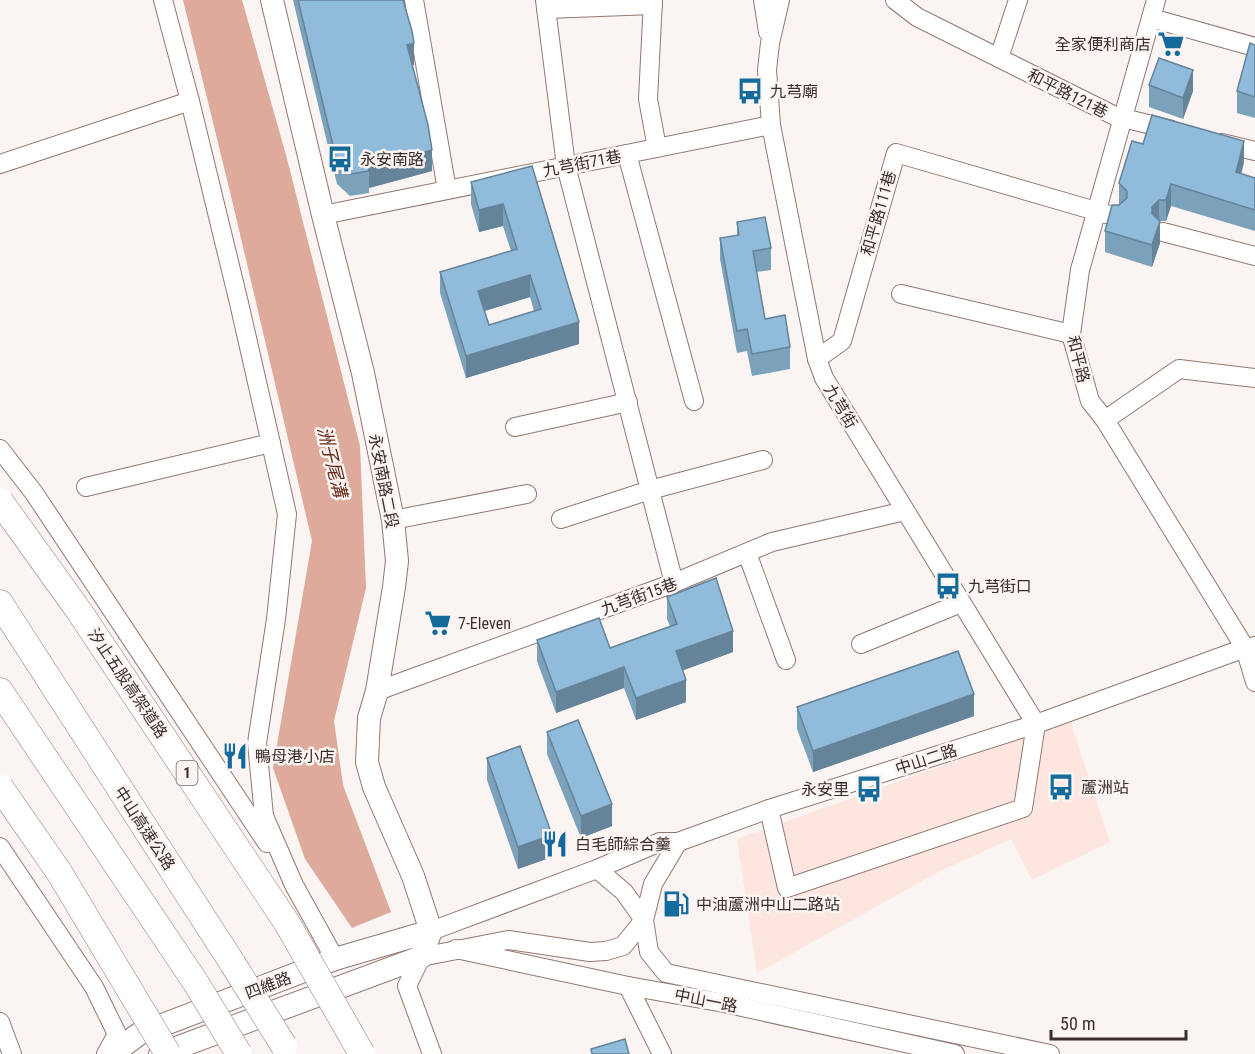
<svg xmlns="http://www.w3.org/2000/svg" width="1255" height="1054" font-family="'Roboto Condensed','Noto Sans TC',sans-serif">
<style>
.built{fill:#fde6df}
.water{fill:#ddaa9c}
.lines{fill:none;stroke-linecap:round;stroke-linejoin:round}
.minor-casing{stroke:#937871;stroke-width:20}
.major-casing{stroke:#937871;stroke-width:24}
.highway-casing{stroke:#937871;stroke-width:27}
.minor{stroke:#fff;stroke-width:18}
.major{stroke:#fff;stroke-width:22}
.highway{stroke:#fff;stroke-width:26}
.highway-bridge-casing{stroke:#937871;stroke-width:27;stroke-linecap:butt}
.highway-bridge{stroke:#fff;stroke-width:26}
.wall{fill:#7ca1bb;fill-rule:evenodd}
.shaded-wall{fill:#658399}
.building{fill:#90bbda;stroke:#658399;stroke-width:1.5;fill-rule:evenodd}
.labels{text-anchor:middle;stroke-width:5;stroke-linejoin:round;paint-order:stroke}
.shield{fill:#faf4f2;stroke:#746a67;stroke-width:1.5}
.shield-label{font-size:15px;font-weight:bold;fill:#3b2f2c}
.poi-label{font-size:16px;fill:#3b2f2c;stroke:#faf4f2;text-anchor:start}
.street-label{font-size:16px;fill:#3b2f2c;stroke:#faf4f2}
.water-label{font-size:18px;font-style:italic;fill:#682a18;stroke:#faf4f2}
</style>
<rect width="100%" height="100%" fill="#faf4f2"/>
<!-- built -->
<polygon class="built" points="1070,720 1110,842 1032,880 1011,839 942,870 757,973 737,839"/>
<!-- water -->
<polygon class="water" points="183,0 242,0 286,155 360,446 366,588 334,721 343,785 391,912 352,928 305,859 273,768 312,541 232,200"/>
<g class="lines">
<!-- minor casing -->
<g class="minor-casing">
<g id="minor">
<polyline points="163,0 190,101 239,303 287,514 276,619 257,743 264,816 294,885 335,959"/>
<polyline points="414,0 447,190"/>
<polyline points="545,0 566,166 674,583"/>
<polyline points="653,0 648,99 657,148"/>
<polyline points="763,0 768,32"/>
<polyline points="780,0 770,43 767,70 771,125 817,359 824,378 1036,724"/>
<polyline points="895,0 917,17 1115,116 1172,130"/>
<polyline points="1156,0 1080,270 1071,334 1090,401 1105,420 1245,648 1255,682"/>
<polyline points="546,9 653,5"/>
<polyline points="1151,18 1255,47"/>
<polyline points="999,58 1018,0"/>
<polyline points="1222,143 1255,151"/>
<polyline points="627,154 694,401"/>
<polyline points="0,164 190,101"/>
<polyline points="323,215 771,125"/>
<polyline points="1163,232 1255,256"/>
<polyline points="901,294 1071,334"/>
<polyline points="817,359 842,341 896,153 1106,214"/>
<polyline points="1105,420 1179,369 1255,378"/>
<polyline points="515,427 628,402"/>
<polyline points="0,449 34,493 267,843"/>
<polyline points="86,487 271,443"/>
<polyline points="561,519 650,490 763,460"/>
<polyline points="393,520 527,494"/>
<polyline points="747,553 786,660"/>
<polyline points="861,644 961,603"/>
<polyline points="377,691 674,583 772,542 905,511"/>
<polyline points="769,809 787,888 1023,808 1036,724"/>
<polyline points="678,842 653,884 644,920 649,952 666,973 1050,1054"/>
<polyline points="0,847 94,987 117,1034 106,1054"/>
<polyline points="597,869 624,892 644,920"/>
<polyline points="431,931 597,869 660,842 678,842 769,809 1036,724 1245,648 1255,646"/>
<polyline points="456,949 628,986 724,1003 955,1054"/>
<polyline points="628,986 662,1054"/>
<polyline points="0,1022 12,1054"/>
<polyline points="432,1054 407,986 421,957 508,940 590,952 606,951 623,946 644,920"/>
</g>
</g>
<!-- major casing -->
<g class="major-casing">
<g id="major">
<polyline points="112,1054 139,1034 335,959 431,931"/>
<polyline points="160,1054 421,957 431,931 413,876 374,787 367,762 369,718 377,691 394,587 397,561 393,520 363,373 323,215 272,0"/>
</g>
</g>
<!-- highway casing -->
<g class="highway-casing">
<g id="highway">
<polyline points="0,603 233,964"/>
<polyline points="0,691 196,983"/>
</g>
</g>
<!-- minor -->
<use href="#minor" class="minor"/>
<!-- major -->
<use href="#major" class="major"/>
<!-- highway -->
<use href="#highway" class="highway"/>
<!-- highway-bridge casing -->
<g class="highway-bridge-casing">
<g id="highway-bridge">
<polyline points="0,501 79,611 287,923 362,1054"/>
<polyline points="0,787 59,872 168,1054"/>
<polyline points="233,964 284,1046"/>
<polyline points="196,983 239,1054"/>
</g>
</g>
<!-- highway-bridge -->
<use href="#highway-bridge" class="highway-bridge"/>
</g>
<!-- wall -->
<g class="wall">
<polygon points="293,0 403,0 414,65 412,65 432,171 369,188 369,193 350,196 337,184"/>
<polygon points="1255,45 1255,118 1237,113 1237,91"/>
<polygon points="1149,85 1193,91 1183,119 1149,107"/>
<polygon points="1244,162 1241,174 1255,178 1255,231 1171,206 1166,221 1160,221 1160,243 1152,267 1105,252 1105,231 1119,205 1119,183"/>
<path d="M 532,166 L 579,344 L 466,378 L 440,293 L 440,272 L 511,251 L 503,226 L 479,232 L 471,204 L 471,182 ZM 530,297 L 534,311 L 489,325 L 484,311 Z"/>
<polygon points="737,222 771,248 771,270 756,272 765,319 790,347 790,369 752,376 747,351 737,353 720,259 720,238 737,235"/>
<polygon points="667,597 733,652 683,670 686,702 636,720 624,688 556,713 537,661 537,640 610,648 670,626 667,619"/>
<polygon points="797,707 974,716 813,772 797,729"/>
<polygon points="547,732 612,826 581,838 547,754"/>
<polygon points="487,758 552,857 518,869 487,780"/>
</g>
<!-- shaded-wall -->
<g class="shaded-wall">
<polygon points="414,43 414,65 407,67 407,45"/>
<polygon points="1193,70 1193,91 1183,119 1183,98"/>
<polygon points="1244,141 1244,162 1236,194 1236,172"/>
<polygon points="432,150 432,171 369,188 369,171 368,167"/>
<polygon points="1171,184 1171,206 1166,221 1166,200"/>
<polygon points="1159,200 1159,221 1152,229 1152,207"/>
<polygon points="503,204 503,226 479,232 479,210"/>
<polygon points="1160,221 1160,243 1152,267 1152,245"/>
<polygon points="530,275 530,297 478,313 478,291"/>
<polygon points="579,322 579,344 466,378 466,356"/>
<polygon points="733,631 733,652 676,673 676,651"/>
<polygon points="624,667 624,688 556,713 556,692"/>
<polygon points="686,680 686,702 636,720 636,698"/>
<polygon points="974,694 974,716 813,772 813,751"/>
<polygon points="612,804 612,826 581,838 581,816"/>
<polygon points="552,835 552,857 518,869 518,847"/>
</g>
<!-- building -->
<g class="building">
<polygon points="298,0 403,0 412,31 414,43 407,45 428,125 432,150 368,167 369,171 350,174 337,162"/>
<polygon points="1250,43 1255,45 1255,97 1237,91"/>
<polygon points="1159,58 1193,70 1183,98 1149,85"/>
<polygon points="1152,115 1244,141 1236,172 1255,178 1255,210 1171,184 1166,200 1159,200 1152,207 1152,214 1160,221 1152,245 1105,231 1112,205 1119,205 1127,198 1127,191 1119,183 1132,141 1143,144"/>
<path d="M 532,166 L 579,322 L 466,356 L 440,272 L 517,249 L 503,204 L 479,210 L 471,182 ZM 530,275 L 541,309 L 489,325 L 478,291 Z"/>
<polygon points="765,217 771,248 753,251 765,319 785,315 790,347 752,354 747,329 737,331 720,238 739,235 737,222"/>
<polygon points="716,578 733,631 676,651 686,680 636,698 624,667 556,692 537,640 599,618 610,648 677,624 667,597"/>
<polygon points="958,651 974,694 813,751 797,707"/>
<polygon points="578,720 612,804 581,816 547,732"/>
<polygon points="520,746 552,835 518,847 487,758"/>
<polygon points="625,1039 629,1054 592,1054 591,1049"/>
</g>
<!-- icons -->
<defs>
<g id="supermarket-bare" transform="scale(2.07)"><path d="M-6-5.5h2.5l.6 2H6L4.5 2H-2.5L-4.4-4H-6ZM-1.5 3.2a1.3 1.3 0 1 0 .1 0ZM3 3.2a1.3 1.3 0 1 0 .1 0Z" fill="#146a9b" stroke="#faf4f2" stroke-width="2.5" paint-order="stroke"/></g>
<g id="bus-bare" transform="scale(2.07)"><path d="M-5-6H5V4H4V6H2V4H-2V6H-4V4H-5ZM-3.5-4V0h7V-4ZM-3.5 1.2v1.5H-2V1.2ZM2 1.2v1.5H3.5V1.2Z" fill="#146a9b" stroke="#faf4f2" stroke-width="2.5" paint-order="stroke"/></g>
<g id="restaurant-bare" transform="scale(2.07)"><path d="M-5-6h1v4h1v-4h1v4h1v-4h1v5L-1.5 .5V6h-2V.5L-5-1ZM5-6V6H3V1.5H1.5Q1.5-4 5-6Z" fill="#146a9b" stroke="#faf4f2" stroke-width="2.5" paint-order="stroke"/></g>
<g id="fuel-bare" transform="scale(2.07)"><path d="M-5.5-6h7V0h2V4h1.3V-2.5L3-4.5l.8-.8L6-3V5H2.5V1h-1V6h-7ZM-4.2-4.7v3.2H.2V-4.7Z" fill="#146a9b" stroke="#faf4f2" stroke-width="2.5" paint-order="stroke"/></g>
</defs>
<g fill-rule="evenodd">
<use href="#supermarket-bare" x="1171" y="44"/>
<use href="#bus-bare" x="750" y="91"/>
<use href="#bus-bare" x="340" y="159"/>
<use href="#bus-bare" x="948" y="586"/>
<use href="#supermarket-bare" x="438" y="623"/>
<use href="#restaurant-bare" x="235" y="756"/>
<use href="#bus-bare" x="1061" y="787"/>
<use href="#bus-bare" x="869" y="789"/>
<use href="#restaurant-bare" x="555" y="844"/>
<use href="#fuel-bare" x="676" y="904"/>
</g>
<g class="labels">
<!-- shield labels -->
<rect class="shield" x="176.5" y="761" width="21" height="24" rx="4.5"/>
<g class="shield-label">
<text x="187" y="778">1</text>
</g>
<!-- poi labels -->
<g class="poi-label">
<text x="1151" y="50" text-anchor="end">全家便利商店</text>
<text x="770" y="97">九芎廟</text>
<text x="360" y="165">永安南路</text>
<text x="968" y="592">九芎街口</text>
<text x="458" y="629">7-Eleven</text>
<text x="255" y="762">鴨母港小店</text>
<text x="1081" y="793">蘆洲站</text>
<text x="849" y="795" text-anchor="end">永安里</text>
<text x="575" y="850">白毛師綜合羹</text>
<text x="696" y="910">中油蘆洲中山二路站</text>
</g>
<!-- street labels -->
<g class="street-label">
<text transform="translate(1068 93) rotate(27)" y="6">和平路121巷</text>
<text transform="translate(582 163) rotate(-11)" y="6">九芎街71巷</text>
<text transform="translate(878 213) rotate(-74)" y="6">和平路111巷</text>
<text transform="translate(1079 359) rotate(76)" y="6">和平路</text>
<text transform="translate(841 406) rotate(59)" y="6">九芎街</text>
<text transform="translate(384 481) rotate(79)" y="6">永安南路二段</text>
<text transform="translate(639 596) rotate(-20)" y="6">九芎街15巷</text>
<text transform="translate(128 683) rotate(56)" y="6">汐止五股高架道路</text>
<text transform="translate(926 759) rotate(-18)" y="6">中山二路</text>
<text transform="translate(145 828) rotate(57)" y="6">中山高速公路</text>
<text transform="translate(268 985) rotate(-21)" y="6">四維路</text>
<text transform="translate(706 1000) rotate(11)" y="6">中山一路</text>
</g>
<!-- water labels -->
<g class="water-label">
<text transform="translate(332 462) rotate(76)" y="6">洲子尾溝</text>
</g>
</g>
<!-- scale -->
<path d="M1051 1030v9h135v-9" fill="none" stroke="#3b2f2c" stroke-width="3"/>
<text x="1060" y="1030" font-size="18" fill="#3b2f2c" stroke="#faf4f2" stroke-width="4.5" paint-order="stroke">50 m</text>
</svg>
